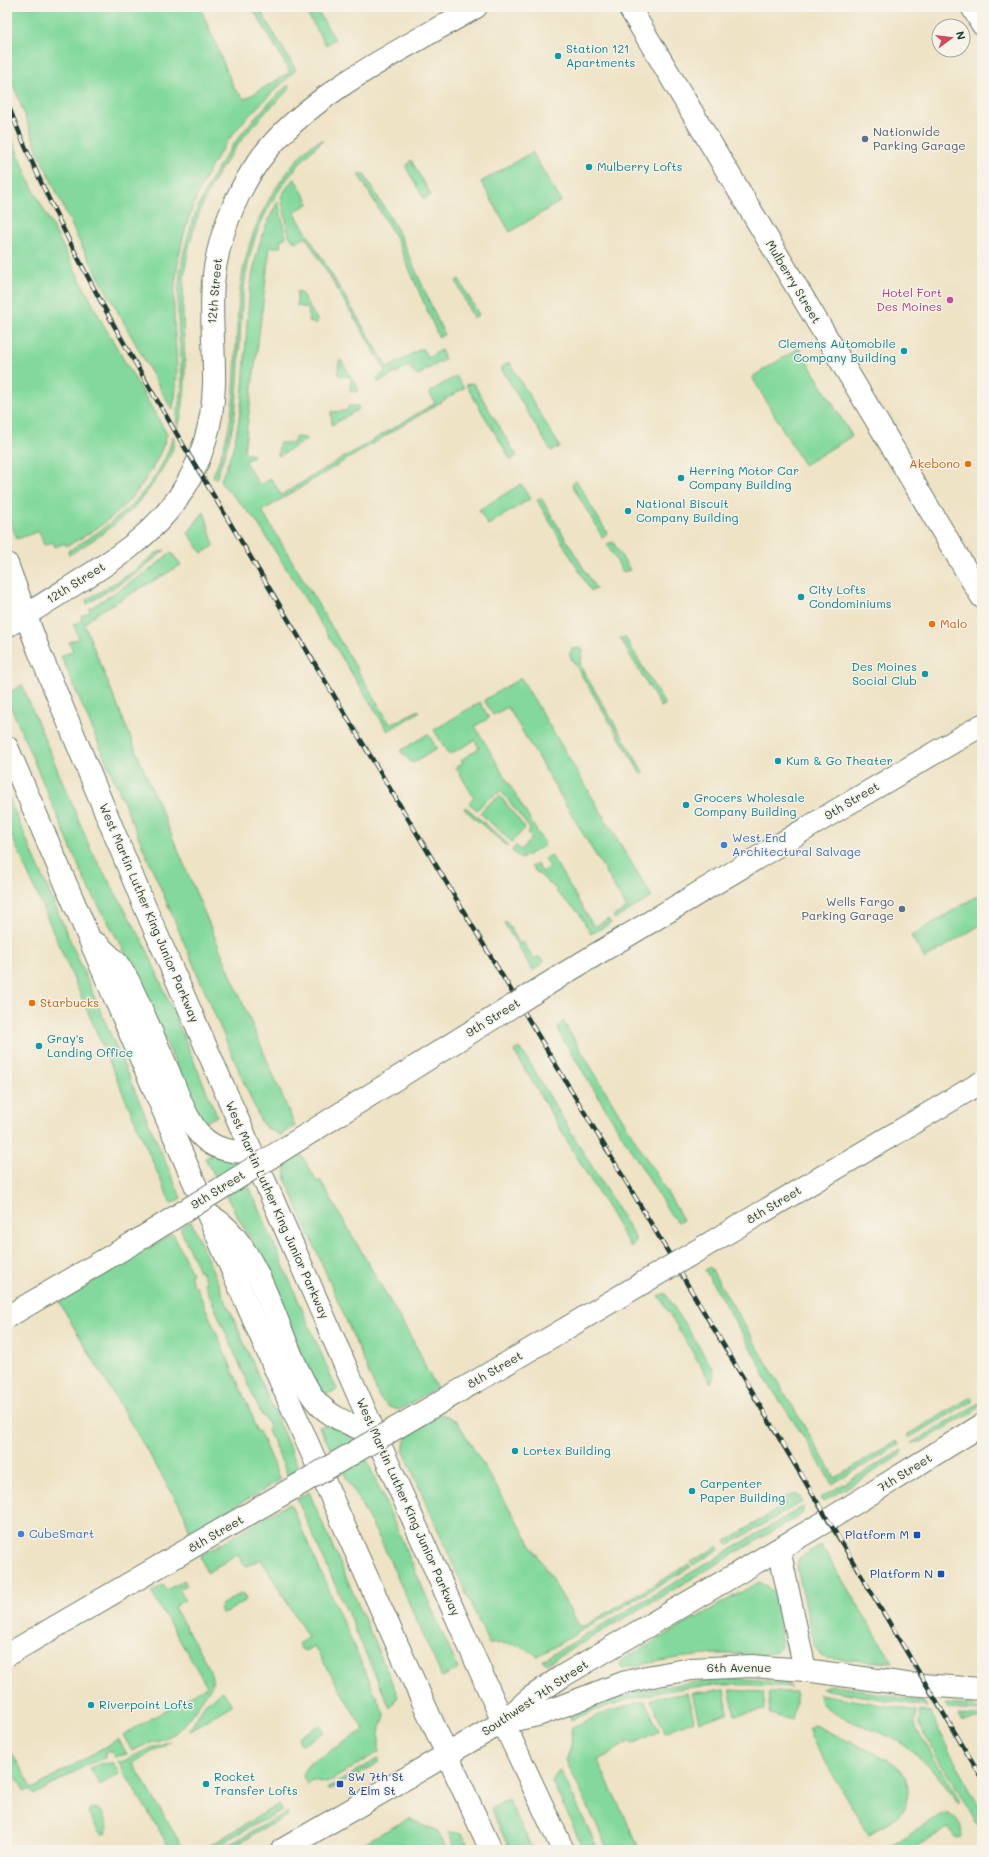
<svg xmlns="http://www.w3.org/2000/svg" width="989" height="1857" font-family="Mali,sans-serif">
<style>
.green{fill:#83d99d;stroke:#518b68}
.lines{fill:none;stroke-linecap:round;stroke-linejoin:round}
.secondary-casing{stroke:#687767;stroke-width:24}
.primary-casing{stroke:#687767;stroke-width:24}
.secondary{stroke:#fff;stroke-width:22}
.primary{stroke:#fff;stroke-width:22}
.rail-casing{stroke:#1f3d34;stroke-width:4.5}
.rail{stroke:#f7f3e8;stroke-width:3;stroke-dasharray:9;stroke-linecap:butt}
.secondary-bridge-casing{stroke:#687767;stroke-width:24;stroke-linecap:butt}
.secondary-bridge{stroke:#fff;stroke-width:22}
.culture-dot{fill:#0f9aa8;stroke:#f7f3e8;stroke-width:1.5}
.service-dot{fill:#5c6f8a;stroke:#f7f3e8;stroke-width:1.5}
.hotel-dot{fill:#d1479c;stroke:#f7f3e8;stroke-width:1.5}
.food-dot{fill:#e8710a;stroke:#f7f3e8;stroke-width:1.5}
.shop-dot{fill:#3f7fe0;stroke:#f7f3e8;stroke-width:1.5}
.transit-dot{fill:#1a4fb4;stroke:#f7f3e8;stroke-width:1.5}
.labels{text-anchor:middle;stroke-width:3;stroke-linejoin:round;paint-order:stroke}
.culture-label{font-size:12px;fill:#0d838f;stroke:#f7f3e8;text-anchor:start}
.service-label{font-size:12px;fill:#4e5e75;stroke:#f7f3e8;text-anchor:start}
.street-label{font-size:12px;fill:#1f3d34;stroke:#f7f3e8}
.hotel-label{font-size:12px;fill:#b23c85;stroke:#f7f3e8;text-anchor:end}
.food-label{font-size:12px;fill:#c56008;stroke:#f7f3e8;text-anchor:start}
.shop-label{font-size:12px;fill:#366cbe;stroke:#f7f3e8;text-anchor:start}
.transit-label{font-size:12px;fill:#164399;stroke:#f7f3e8;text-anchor:end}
</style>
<rect width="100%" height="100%" fill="#f7f3e8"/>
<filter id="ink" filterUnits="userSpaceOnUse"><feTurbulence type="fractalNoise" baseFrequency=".025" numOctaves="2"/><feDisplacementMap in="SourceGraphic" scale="8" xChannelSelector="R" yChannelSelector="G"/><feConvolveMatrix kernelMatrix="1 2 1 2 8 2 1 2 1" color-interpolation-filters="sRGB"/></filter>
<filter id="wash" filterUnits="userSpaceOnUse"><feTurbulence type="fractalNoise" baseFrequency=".012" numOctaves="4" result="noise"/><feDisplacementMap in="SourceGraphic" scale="16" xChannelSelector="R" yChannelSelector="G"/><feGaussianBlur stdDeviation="0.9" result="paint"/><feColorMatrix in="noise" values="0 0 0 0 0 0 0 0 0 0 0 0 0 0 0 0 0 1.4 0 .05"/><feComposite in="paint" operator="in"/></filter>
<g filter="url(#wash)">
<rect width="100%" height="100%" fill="#efe3c6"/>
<!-- green -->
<g class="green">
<path d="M 7,7 L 200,7 L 234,88 L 245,99 L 290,72 L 252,7 L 258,7 L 296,70 C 279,87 260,103 244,121 C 199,171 176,237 174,304 C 173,339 182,376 172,410 L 79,241 L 39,154 L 7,68 Z"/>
<polygon points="303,7 315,7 335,39 326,45"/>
<path d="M 288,85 L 290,89 C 224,148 182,216 183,307 C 183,349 190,387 178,428 C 173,419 182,396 182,384 C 181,358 178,333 178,308 C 178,218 223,143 288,85 Z"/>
<path d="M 7,127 L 32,187 L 103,324 L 167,434 C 152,485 113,524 66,546 L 65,543 L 55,547 L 53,542 L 44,545 L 39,531 L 17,539 L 7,513 Z"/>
<path d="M 323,140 C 288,172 259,212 249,260 C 237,310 242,363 235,414 C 231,437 224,458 216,479 L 213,476 C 221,456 228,436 231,415 C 239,363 233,309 246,258 C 253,226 269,195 290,169 C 298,158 309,143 323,140 Z"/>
<polygon points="532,152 561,201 510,232 481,182"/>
<polygon points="411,160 431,195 424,199 406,167"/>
<polygon points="358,174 364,174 397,229 444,334 439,338 396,238"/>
<polygon points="294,178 309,203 294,212 388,368 422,348 428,358 441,350 445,359 418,375 416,375 409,366 378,382 377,378 386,371 306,237 296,242 293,241 289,235 281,196"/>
<path d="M 278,201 L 286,237 L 280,240 L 281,247 L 270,247 L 244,452 L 253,455 L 252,457 L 245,462 L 260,485 L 271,479 L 272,480 L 281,495 L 435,403 L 430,394 L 431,391 L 456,376 L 464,388 L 262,511 L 390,724 L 419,710 L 419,712 L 388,731 L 255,519 L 220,482 C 227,466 234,448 237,430 C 253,351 236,275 278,201 Z"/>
<polygon points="459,279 479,315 473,318 456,281"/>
<polygon points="300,291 318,321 316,324 309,322 308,308 297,306 297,292"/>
<polygon points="799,348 852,436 804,465 752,377"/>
<polygon points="341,360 359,390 357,392 350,391 351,379 350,377 338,375 339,361"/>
<polygon points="509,362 560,447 551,451 501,368"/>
<polygon points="473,383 517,456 511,460 466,385"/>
<polygon points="349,406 358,406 359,409 332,425 331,412 346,411"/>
<path d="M 173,436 C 177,445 170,455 165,464 C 142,507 111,530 69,555 L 68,551 C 114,524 159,490 173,436 Z"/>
<polygon points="296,437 305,438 306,440 279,456 278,455 279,443 293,443"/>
<polygon points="576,480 607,533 603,538 572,485"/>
<polygon points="521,484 530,499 488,525 479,510"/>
<polygon points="541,498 596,589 591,591 537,500"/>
<polygon points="204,511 214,546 202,553 188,533"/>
<polygon points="613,542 630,570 623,572 607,544"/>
<polygon points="165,550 137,573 87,604 86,600 133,572 156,553"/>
<polygon points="171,552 181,565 97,613 84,624 146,775 295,1126 280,1135 265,1127 261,1122 61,656 73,651 69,642 79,638 73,624 82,621 81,616 90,612 89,609 150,570"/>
<polygon points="625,637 665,705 661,707 620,638"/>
<polygon points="581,648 583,651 580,666 644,773 641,774 570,656 570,653 572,649"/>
<polygon points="521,678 652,897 615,919 613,916 627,908 508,707 493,715 484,700"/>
<polygon points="22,685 91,850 145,945 217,1116 204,1123 193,1104 132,965 85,881 7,698 7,694"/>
<polygon points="480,702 489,718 475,726 545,845 521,859 512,851 516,846 521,850 532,838 527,833 530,829 501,791 486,800 477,810 469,803 474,798 456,767 463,763 461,760 479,748 475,740 449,755 434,730"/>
<polygon points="428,734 437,749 412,763 400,751"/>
<polygon points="7,794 181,1198 171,1204 7,825"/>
<polygon points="500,796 525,828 512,842 480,813 488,804"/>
<polygon points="466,807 509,845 508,847 464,809"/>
<polygon points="551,855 594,927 608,919 611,923 591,934 579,913 556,892 557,890 531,867 537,864 542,872 550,867 545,859"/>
<polygon points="982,893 982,924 925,959 911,936"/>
<polygon points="507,922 520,944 523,942 534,959 538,957 543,960 544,962 533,971 504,923"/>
<polygon points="563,1021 674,1204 683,1220 678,1222 671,1215 561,1036 558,1027"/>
<polygon points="517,1049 521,1049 635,1238 635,1243 631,1248 514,1051"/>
<polygon points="213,1154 239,1163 337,1390 322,1396 291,1334 252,1243 205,1158"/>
<path d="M 301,1154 L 317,1182 L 320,1180 L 420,1353 L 426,1369 L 437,1388 L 399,1410 L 389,1407 L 380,1399 L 286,1180 C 284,1163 287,1162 301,1154 Z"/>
<polygon points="191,1221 299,1469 288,1476 267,1428 269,1426 264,1416 262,1416 204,1283 206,1282 201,1271 199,1271 180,1228"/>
<polygon points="173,1233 192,1274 190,1275 194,1286 196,1286 254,1420 253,1421 257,1432 259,1431 280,1480 190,1533 184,1513 59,1302"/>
<polygon points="710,1267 835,1478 896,1441 899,1445 832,1484 808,1443 766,1380 762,1368 705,1270"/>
<polygon points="665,1293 713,1369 714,1375 711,1383 659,1296"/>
<polygon points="971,1397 973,1401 909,1438 907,1435"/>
<polygon points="979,1403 979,1407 973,1412 921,1442 912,1443"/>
<path d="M 442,1414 L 457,1421 L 581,1628 L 689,1564 L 691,1567 L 538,1656 C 522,1645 508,1642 489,1644 L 455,1569 L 404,1452 C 401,1430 427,1423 442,1414 Z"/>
<polygon points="329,1424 356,1435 458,1669 442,1677 383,1545 319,1427"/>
<polygon points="902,1450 901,1455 823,1502 820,1498"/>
<polygon points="309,1492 398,1696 390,1708 297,1499"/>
<polygon points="793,1495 798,1495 803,1501 728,1545 726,1541 785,1505 781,1498"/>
<polygon points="290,1503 385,1716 379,1733 379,1752 327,1783 311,1780 308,1785 304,1779 303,1774 309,1764 364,1730 314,1646 305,1651 301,1649 298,1644 308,1637 261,1559 247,1566 243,1563 237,1554 207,1573 200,1556"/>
<polygon points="804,1506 802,1514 546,1664 543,1660"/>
<polygon points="821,1545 893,1663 826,1658 820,1655 815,1647 797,1567 799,1558"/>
<polygon points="718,1546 720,1549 693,1565 691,1562"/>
<path d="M 184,1580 L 187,1585 L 179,1589 L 185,1600 L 174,1607 L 208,1666 C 210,1671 213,1677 212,1684 C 210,1690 182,1729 175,1733 C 162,1741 146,1743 132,1751 L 123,1735 L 207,1686 L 151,1592 L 163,1585 L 167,1590 Z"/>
<path d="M 759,1582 C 764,1584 769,1586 772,1591 C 777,1599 782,1636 781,1646 L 775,1652 L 768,1654 L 714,1654 L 677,1658 L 622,1668 L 620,1664 L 622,1660 Z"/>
<polygon points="240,1594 245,1596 246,1600 226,1613 221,1613 219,1609 221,1605"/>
<path d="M 746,1679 L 781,1681 L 792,1687 C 711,1680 647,1688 571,1720 L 570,1715 C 632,1690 679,1681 746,1679 Z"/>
<polygon points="832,1685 924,1702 928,1707 822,1689"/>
<polygon points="724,1690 728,1713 699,1722 692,1693"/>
<polygon points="729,1690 763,1692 765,1710 735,1715"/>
<polygon points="223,1691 232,1705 188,1731 205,1704"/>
<polygon points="768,1692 796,1692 796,1703 792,1720 770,1714"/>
<polygon points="687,1693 694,1720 665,1732 650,1699"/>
<path d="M 819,1694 L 917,1711 L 915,1724 L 917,1730 L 959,1799 L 959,1804 C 940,1779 921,1753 892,1738 C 872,1728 837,1719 821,1703 Z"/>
<polygon points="645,1701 659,1731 632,1744 630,1741 598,1761 640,1850 608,1850 566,1760 571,1747 572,1727 607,1712"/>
<polygon points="945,1704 976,1706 979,1711 948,1709"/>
<polygon points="920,1711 930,1713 982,1812 982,1825 979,1826 923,1733 919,1724"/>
<polygon points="959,1715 982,1716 982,1719 961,1720"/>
<polygon points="814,1725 889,1760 897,1766 907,1779 908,1793 905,1808 897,1817 868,1835 810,1735 811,1731 808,1731 811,1726"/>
<polygon points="318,1726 322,1726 324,1732 304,1744 300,1744 298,1738"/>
<polygon points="118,1739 127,1754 114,1757 113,1752 105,1752 105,1758 88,1764 34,1795 30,1789 25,1792 7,1762 7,1745 33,1789"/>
<polygon points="171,1741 133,1763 184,1850 171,1850 118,1762 124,1761 150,1748"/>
<polygon points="379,1758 379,1762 338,1786 327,1790 328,1788"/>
<polygon points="113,1763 119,1774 100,1785 90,1768 99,1764"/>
<polygon points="560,1769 598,1850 584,1850 552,1781"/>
<polygon points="508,1799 533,1850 510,1850 491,1809"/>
<polygon points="279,1804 282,1810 208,1850 202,1850"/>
<polygon points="90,1808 98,1809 102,1813 108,1827 105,1834 101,1835 99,1833 88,1812"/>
<polygon points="287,1812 288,1814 282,1819 225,1850 219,1850"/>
<path d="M 946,1813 C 955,1815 964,1828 961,1837 L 956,1838 L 948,1828 L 910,1850 L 885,1850 L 942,1814 Z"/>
<polygon points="409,1818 424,1826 437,1830 447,1850 408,1850 403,1843 394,1849 389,1847 384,1850 360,1850 364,1843"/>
<polygon points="448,1832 462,1833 470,1850 456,1850"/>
</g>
</g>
<g filter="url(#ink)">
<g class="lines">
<!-- secondary casing -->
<g class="secondary-casing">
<g id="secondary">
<polyline points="629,7 982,597"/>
<polyline points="972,7 982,24"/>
<path d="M 7,626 C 30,613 53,598 75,584 C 114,560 151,536 178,498 C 201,465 213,424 214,384 C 215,350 210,317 213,283 C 217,240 235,193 261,158 C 309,93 407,47 476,7"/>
<polyline points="839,809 982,725"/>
<polyline points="779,1549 805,1670"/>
<polyline points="504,1722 538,1715 623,1683 647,1677 691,1669 751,1666 805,1670 906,1684 982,1689"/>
<polyline points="282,1850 503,1722 530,1698 561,1677 828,1520 982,1425"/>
</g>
</g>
<!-- primary casing -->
<g class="primary-casing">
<g id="primary">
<polyline points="7,564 39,651 144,905 376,1436 503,1722 563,1850"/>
<path d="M 7,747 C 166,1116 322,1486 491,1850"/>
<path d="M 97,944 L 117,963 L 128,980 C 142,1010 155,1040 168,1070 C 177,1091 188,1127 207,1141 C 220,1151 236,1152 251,1152"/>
<path d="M 214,1218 C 256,1244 276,1325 298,1370 C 303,1380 308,1392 316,1401 C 331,1419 356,1426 376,1436"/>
</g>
</g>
<!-- secondary -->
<use href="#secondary" class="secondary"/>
<!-- primary -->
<use href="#primary" class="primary"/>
<!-- rail casing -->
<g class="rail-casing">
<path id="rail" d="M 7,102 C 61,241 138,370 215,498 C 267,585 319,671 371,757 C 575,1097 780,1437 982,1778"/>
</g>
<!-- rail -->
<use href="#rail" class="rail"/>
<!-- secondary-bridge casing -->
<g class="secondary-bridge-casing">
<g id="secondary-bridge">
<polyline points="7,1317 140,1239 570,970 839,809"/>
<polyline points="7,1655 521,1355 982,1082"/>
</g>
</g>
<!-- secondary-bridge -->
<use href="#secondary-bridge" class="secondary-bridge"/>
</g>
</g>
<!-- markers -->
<g class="culture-dot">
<circle cx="558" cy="56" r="4"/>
<circle cx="589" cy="167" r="4"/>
<circle cx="904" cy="351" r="4"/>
<circle cx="681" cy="478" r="4"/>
<circle cx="628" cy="511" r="4"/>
<circle cx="801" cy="597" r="4"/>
<circle cx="925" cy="674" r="4"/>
<circle cx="778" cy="761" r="4"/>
<circle cx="686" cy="805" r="4"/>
<circle cx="39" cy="1046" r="4"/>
<circle cx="515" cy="1451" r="4"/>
<circle cx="692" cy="1491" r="4"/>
<circle cx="91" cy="1705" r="4"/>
<circle cx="206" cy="1784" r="4"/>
</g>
<g class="service-dot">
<circle cx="865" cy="139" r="4"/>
<circle cx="902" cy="909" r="4"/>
</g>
<circle class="hotel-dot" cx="950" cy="300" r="4"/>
<g class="food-dot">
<circle cx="968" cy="464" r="4"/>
<circle cx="932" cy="624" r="4"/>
<circle cx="32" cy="1003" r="4"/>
</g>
<g class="shop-dot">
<circle cx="724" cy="845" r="4"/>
<circle cx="21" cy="1534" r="4"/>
</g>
<g class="transit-dot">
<rect x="913" y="1531" width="8" height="8" rx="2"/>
<rect x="937" y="1570" width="8" height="8" rx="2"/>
<rect x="336" y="1780" width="8" height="8" rx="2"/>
</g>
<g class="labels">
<!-- culture labels -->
<g class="culture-label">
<text x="566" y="53">Station 121<tspan x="566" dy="14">Apartments</tspan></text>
<text x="597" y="171">Mulberry Lofts</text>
<text x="896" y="348" text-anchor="end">Clemens Automobile<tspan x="896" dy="14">Company Building</tspan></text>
<text x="689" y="475">Herring Motor Car<tspan x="689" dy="14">Company Building</tspan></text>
<text x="636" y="508">National Biscuit<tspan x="636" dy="14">Company Building</tspan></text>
<text x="809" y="594">City Lofts<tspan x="809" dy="14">Condominiums</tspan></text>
<text x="917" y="671" text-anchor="end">Des Moines<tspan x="917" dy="14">Social Club</tspan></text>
<text x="786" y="765">Kum &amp; Go Theater</text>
<text x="694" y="802">Grocers Wholesale<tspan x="694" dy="14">Company Building</tspan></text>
<text x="47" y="1043">Gray's<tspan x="47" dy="14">Landing Office</tspan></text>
<text x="523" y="1455">Lortex Building</text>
<text x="700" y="1488">Carpenter<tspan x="700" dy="14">Paper Building</tspan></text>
<text x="99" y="1709">Riverpoint Lofts</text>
<text x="214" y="1781">Rocket<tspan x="214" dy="14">Transfer Lofts</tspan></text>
</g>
<!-- service labels -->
<g class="service-label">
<text x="873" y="136">Nationwide<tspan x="873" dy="14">Parking Garage</tspan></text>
<text x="894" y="906" text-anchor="end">Wells Fargo<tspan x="894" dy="14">Parking Garage</tspan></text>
</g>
<!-- street labels -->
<g class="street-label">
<text transform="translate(793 282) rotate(59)" y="4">Mulberry Street</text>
<text transform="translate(215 291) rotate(-85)" y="4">12th Street</text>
<text transform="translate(76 583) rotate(-32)" y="4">12th Street</text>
<text transform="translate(852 801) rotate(-31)" y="4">9th Street</text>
<text transform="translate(149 913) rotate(67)" y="4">West Martin Luther King Junior Parkway</text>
<text transform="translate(493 1018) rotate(-32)" y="4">9th Street</text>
<text transform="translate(218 1190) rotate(-32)" y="4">9th Street</text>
<text transform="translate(774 1205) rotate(-31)" y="4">8th Street</text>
<text transform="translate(277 1210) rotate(66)" y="4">West Martin Luther King Junior Parkway</text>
<text transform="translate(495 1370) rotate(-30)" y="4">8th Street</text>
<text transform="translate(905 1473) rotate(-32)" y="4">7th Street</text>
<text transform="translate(408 1507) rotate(66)" y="4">West Martin Luther King Junior Parkway</text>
<text transform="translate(216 1534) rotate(-30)" y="4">8th Street</text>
<text x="739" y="1672">6th Avenue</text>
<text transform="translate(535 1698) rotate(-34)" y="4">Southwest 7th Street</text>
</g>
<!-- hotel labels -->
<g class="hotel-label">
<text x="942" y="297">Hotel Fort<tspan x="942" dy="14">Des Moines</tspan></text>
</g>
<!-- food labels -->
<g class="food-label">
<text x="960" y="468" text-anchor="end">Akebono</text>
<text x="940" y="628">Malo</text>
<text x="40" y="1007">Starbucks</text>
</g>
<!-- shop labels -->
<g class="shop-label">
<text x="732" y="842">West End<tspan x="732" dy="14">Architectural Salvage</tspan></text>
<text x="29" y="1538">CubeSmart</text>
</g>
<!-- transit labels -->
<g class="transit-label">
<text x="909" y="1539">Platform M</text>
<text x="933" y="1578">Platform N</text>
<text x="348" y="1781" text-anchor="start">SW 7th St<tspan x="348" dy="14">&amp; Elm St</tspan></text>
</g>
</g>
<!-- margin -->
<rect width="989" height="1857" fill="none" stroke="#f7f3e8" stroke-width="24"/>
<!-- north arrow -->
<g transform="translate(951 38) rotate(75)"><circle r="19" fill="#f7f3e8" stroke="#a1aaa0"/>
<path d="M0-3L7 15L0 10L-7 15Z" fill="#d1495b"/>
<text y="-6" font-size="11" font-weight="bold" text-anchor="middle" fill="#1f3d34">N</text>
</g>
</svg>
